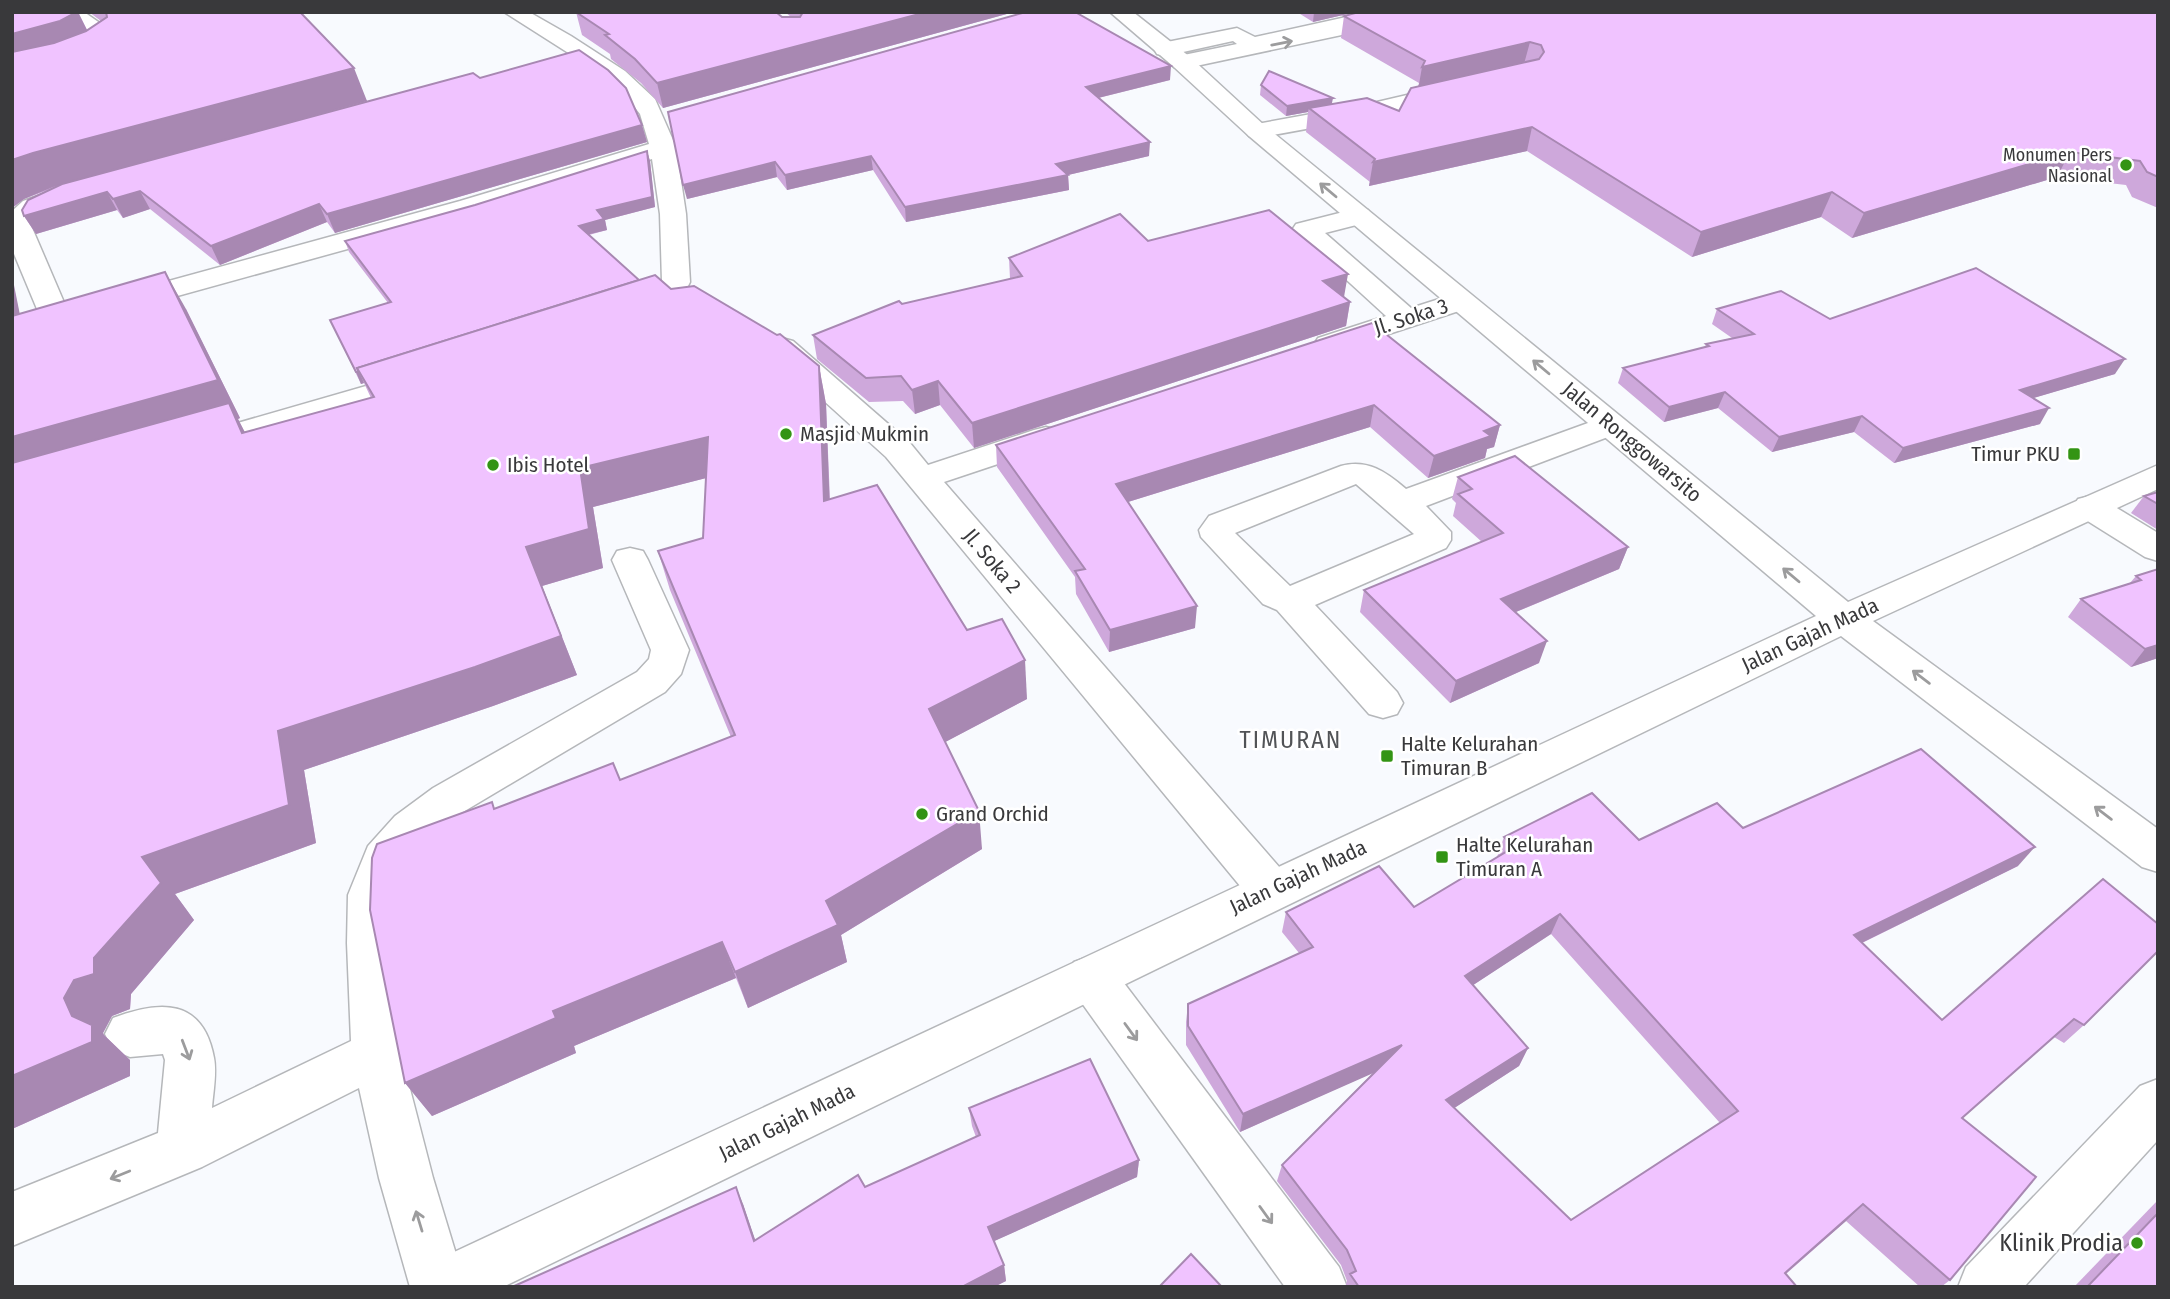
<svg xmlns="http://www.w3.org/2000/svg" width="2170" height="1299" font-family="'Fira Sans Condensed',sans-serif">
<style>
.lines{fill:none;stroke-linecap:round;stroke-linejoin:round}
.minor-casing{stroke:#b5b7ba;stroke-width:3}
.major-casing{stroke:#b5b7ba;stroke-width:3}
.minor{fill:#fff;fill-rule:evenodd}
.major{fill:#fff;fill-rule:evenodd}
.wall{fill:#cea8db;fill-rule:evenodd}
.shaded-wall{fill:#a888b2}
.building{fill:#f0c3ff;stroke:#a888b2;stroke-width:2;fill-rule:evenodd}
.oneway{stroke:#9c9c9d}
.poi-dot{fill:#339414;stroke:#fff;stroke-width:2.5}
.labels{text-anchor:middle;stroke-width:5;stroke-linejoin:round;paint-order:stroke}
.far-poi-label{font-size:18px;fill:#39393b;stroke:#fff;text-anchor:end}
.street-label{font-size:21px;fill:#39393b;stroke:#fff}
.poi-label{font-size:21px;fill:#39393b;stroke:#fff;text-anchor:start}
.quarter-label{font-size:24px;letter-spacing:2px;fill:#525457;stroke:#fff}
.near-poi-label{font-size:24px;fill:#39393b;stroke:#fff;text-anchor:end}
</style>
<rect width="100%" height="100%" fill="#f8fafe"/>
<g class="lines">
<!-- minor casing -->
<g class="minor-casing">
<g id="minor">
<path d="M 60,12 L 84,12 L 117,35 L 121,47 C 106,68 38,81 12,88 L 12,74 L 78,55 L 99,44 Z"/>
<polygon points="504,12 529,12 571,36 625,71 655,99 676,147 686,214 690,282 680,302 639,319 629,322 619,319 614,313 619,307 658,291 662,282 660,214 652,159 478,213 134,308 124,311 114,308 110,302 114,296 460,201 649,144 640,114 623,92 592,68"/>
<polygon points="1369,12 1378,14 1387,22 1384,26 1182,69 1174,67 1171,62 1174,57 1237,44 1233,41 1165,56 1157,54 1154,49 1157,44 1237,28 1255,37"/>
<polygon points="1454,84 1462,86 1465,91 1462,96 1377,116 1257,138 1249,136 1245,131 1249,126 1257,124 1377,102"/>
<polygon points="70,185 79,188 83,193 79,198 41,213 30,223 72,321 67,327 57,330 47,327 42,321 12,249 12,211 23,201"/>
<polygon points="1359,208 1368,210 1372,216 1368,222 1325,233 1411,308 1461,292 1471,295 1475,301 1471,307 1340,350 1329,353 1318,350 1314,344 1318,338 1386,316 1292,230 1296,224"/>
<polygon points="782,338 793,341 910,443 928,465 1034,430 1046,427 1058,430 1062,437 1058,444 944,482 1287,876 1294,890 1287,904 1271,909 1255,904 886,457 771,353 767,347 771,341"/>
<polygon points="418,371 429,373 433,380 429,387 194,456 182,453 178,446 182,439"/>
<path d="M 1610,415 L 1621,418 L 1626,425 L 1621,432 L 1426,506 L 1451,532 L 1451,540 L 1446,548 L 1315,605 L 1397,692 L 1403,703 L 1397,714 L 1383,718 L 1369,714 L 1277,610 L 1263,604 L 1201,537 L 1199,530 L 1209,516 L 1341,466 C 1368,459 1386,472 1406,489 ZM 1356,484 L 1414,534 L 1290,586 L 1235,533 Z"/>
<polygon points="2090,496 2102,499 2158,533 2158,561 2145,557 2078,515 2073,507 2078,499"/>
<path d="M 630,548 L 643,551 L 648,560 L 689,650 L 681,674 L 665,692 L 463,812 L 425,840 L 403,868 L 394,895 L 393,943 L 401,1054 L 433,1178 L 466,1287 L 410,1287 L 379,1178 L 359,1088 L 202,1167 L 12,1246 L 12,1192 L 158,1133 L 165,1060 L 163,1054 L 130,1057 L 113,1050 L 105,1034 L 113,1018 C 160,1000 203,998 214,1058 C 217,1073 213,1093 212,1108 L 351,1041 L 347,943 L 348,895 L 368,846 L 395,816 L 433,788 L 637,672 L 649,659 L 651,650 L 612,560 L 617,551 Z"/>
<polygon points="1091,956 1108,962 1339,1267 1347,1287 1285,1287 1074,992 1067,977 1074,962"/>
<polygon points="2158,1079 2158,1140 2024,1287 1958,1287 1966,1267 2140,1086"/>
</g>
</g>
<!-- major casing -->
<g class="major-casing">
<polygon id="major" points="1110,12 1133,12 1190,57 1265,126 1848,602 2158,465 2158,489 1873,621 2158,829 2158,872 2142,867 1841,636 503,1287 414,1287 422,1267 1816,616 1249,136 1174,67"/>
</g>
<!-- minor -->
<use href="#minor" class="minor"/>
<!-- major -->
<use href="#major" class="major"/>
</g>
<!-- wall -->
<g class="wall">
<polygon points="12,12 78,12 87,30 101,21 89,12 300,12 367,101 200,147 480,78 642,125 647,142 335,233 327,222 220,265 150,209 123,218 117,210 36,234 24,216 59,186 24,199 12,208"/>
<polygon points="576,12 791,17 785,12 1014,12 663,108 641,83 611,59 610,54 582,35"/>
<polygon points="1026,12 1170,80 1098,98 1149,156 1068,175 1069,190 906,222 873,170 787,190 777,177 687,199"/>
<polygon points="1297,12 1356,12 1313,22"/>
<polygon points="2158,12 2158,208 2132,197 2126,185 2057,177 1852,238 1821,217 1692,257 1527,151 1369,186 1370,182 1306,132 1308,112 1286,116 1260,95 1261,85 1332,104 1399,111 1418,86 1419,83 1341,38 1344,16"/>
<polygon points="647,151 650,161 655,207 605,220 607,230 589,235 639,280 671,289 819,366 826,404 830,500 967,630 1027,699 945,742 982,849 841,935 847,962 748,1008 736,978 574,1046 576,1053 432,1116 405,1083 495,808 620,780 731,737 670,590 658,551 703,538 706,478 593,507 603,568 542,586 577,675 493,706 304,770 316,843 175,894 194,920 131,994 130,1009 112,1016 103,1033 104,1035 130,1060 130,1076 12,1129 20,314 186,309 240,418 238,419 245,433 371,398 364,383 361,384 330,320 388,303 349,252 345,241 475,205"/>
<polygon points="1148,241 1344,297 1350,302 1346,326 974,448 940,405 915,414 903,401 869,402 817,359 813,335 902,304 1010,279 1009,258"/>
<polygon points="1717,309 1830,319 2115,374 2033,398 2040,424 1894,463 1854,432 1772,452 1718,408 1664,422 1618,383 1623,368 1705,347 1706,344 1732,338 1712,324"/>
<polygon points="1372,323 1500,425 1494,447 1487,449 1485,458 1428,478 1370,427 1128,502 1195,628 1109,652 1076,594 1075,577 997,467 996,445"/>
<polygon points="1458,477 1628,547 1619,569 1516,612 1539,663 1450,703 1360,612 1364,590 1482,542 1453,516 1456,503 1452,499"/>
<polygon points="2158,492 2158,530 2131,513 2144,496"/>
<polygon points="2158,569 2158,658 2131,667 2068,617 2081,599 2130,583 2136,576"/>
<path d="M 1743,828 L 2018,866 L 1862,943 L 1942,1020 L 2103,879 L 2084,1025 L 2064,1043 L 2054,1037 L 1962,1118 L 1950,1280 L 1941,1287 L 1920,1287 L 1846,1221 L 1786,1274 L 1797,1287 L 1345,1287 L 1347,1281 L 1341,1265 L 1277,1181 L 1282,1165 L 1374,1072 L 1240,1132 L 1186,1045 L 1186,1022 L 1188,1004 L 1299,953 L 1282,932 L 1286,912 L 1414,907 L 1497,857 L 1504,837 L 1639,840 ZM 1551,934 L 1720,1123 L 1571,1220 L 1454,1108 L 1519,1066 L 1528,1048 L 1473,985 Z"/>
<polygon points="969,1108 1139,1160 1137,1177 994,1241 1004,1265 1006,1281 994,1287 512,1287 743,1204 755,1240 865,1187 976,1137 972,1126"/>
<polygon points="2158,1200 2158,1287 2074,1287"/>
</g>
<!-- shaded-wall -->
<g class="shaded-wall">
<polygon points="78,12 94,44 12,71 12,34"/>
<polygon points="927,12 1014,12 663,108 657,83"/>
<polygon points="1314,12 1356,12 1313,22"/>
<polygon points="1530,42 1524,64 1418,90 1422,67"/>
<polygon points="1171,66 1170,80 1086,101 1086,87"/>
<polygon points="354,68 367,101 53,187 24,199 12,208 12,160 33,153"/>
<polygon points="1333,98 1331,108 1309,108 1308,112 1286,116 1287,106"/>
<polygon points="642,125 647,142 335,233 327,214"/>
<polygon points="1532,127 1527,151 1369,186 1373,162"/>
<polygon points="1150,142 1149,156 1068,175 1069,190 906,222 905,207 1056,164"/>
<polygon points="647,151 650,161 655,207 605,220 607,230 582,236 579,226 597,210"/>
<polygon points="2070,152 2057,177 1852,238 1864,213"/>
<polygon points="871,156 873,170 787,190 785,175"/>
<polygon points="775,162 777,177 687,199 683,185"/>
<polygon points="140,191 150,209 123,218 113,199"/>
<polygon points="107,192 117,210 36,234 24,216"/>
<polygon points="1832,192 1821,217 1692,257 1701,232"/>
<polygon points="319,204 327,222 220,265 211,246"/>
<polygon points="165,272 186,309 240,418 238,419 250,442 12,483 12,437"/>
<polygon points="1348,274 1344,297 1323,281"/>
<polygon points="12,275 21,320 12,323"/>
<polygon points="1350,302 1346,326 974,448 972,423"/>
<polygon points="2125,359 2115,374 2010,405 2020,390"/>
<polygon points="819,366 826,404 831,540 824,501"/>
<polygon points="356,372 359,372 364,383 361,384"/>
<polygon points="938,381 940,405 915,414 912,390"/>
<polygon points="1725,392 1718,408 1664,422 1669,407"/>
<polygon points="1374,405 1370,427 1115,506 1116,484"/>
<polygon points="2049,408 2040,424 1894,463 1903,448"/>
<polygon points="1862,416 1854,432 1772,452 1779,437"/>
<polygon points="1500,425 1494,447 1487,449 1485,458 1428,478 1434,456 1484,431"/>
<polygon points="708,437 718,475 593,507 603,568 542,586 577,675 493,706 304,770 316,843 175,894 194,920 131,994 130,1009 112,1016 103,1033 104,1035 130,1060 130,1076 12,1129 12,1076 72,1016 64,998 74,980 94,958 142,857 278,731 526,547 580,468"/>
<polygon points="1628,547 1619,569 1494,621 1501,599"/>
<polygon points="1197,606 1195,628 1109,652 1110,630"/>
<polygon points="1547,641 1539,663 1450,703 1456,681"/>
<polygon points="2158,645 2158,658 2131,667 2145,649"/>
<polygon points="1025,660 1027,699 934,748 929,709"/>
<polygon points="979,811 982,849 841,935 847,962 748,1008 735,972 826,901"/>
<polygon points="2035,847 2018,866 1839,954 1854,935"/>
<polygon points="1560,914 1551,934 1458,995 1465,976"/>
<polygon points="722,942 736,978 574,1046 576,1053 432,1116 405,1083 553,1011"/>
<polygon points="1402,1045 1396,1063 1240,1132 1243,1114"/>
<polygon points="1528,1048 1519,1066 1439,1118 1446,1100"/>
<polygon points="1139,1160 1137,1177 990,1243 988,1227"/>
<polygon points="736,1187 743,1204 761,1257 754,1241"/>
<polygon points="1863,1204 1846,1221 1770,1287 1785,1273"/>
<polygon points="1004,1265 1006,1281 994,1287 962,1287"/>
</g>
<!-- building -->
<g class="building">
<polygon points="12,12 77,12 60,21 12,34"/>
<polygon points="106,12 300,12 354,68 33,153 12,160 12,52 54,43 86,31 107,17"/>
<polygon points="576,12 776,12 782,17 800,17 803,12 927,12 657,83 635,59 605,35 609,34"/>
<polygon points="1026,12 1075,12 1171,66 1086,87 1150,142 1056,164 1068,175 905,207 871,156 785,175 775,162 683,185 668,112"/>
<polygon points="1359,12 2158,12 2158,177 2147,172 2140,161 2070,152 1864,213 1832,192 1701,232 1532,127 1373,162 1375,159 1309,108 1367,98 1399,111 1411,88 1539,59 1544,52 1541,45 1530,42 1422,67 1425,61 1344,16"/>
<polygon points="579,50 608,70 626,88 642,125 327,214 319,204 211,246 140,191 113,199 107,192 24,216 22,210 28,200 62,184 473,73 480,78"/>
<polygon points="1269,71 1333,98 1287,106 1261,85"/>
<polygon points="647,151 652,197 597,210 604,219 579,226 639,280 357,368 359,372 356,372 330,320 391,302 345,241 475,205"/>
<polygon points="1269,210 1348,274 1323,281 1350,302 972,423 938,381 912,390 901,376 866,378 813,335 899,301 902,304 1022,276 1009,258 1120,214 1148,241"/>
<polygon points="1976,268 2125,359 2020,390 2049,408 1903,448 1862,416 1779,437 1725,392 1669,407 1623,368 1709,346 1706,344 1754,334 1717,309 1781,291 1830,319"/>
<polygon points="165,272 218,380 12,437 12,316"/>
<polygon points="655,275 671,289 694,286 777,335 780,334 819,366 824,501 877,485 967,630 1002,619 1025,660 929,709 979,811 826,901 838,925 735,972 722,942 553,1011 556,1018 405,1083 370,910 372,858 377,844 492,802 494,809 613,763 620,780 735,735 658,551 703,538 708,437 580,468 589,529 526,547 561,636 475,667 278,731 289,805 142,857 161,883 94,958 94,974 74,980 64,998 72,1016 92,1025 92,1042 12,1076 12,463 229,403 242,433 374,397 357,368"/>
<polygon points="1372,323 1500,425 1484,431 1491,436 1434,456 1374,405 1116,484 1197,606 1110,630 1075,571 1085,569 996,445"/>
<polygon points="1515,456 1628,547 1501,599 1547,641 1456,681 1364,590 1503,533 1458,494 1472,489 1458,477"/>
<polygon points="2158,492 2158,504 2144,496"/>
<polygon points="2158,569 2158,645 2145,649 2081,599 2141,580 2136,576"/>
<path d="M 1921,749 L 2035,847 L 1854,935 L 1942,1020 L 2103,879 L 2158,924 L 2158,951 L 2084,1025 L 2074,1019 L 1962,1118 L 2036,1177 L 1950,1280 L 1863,1204 L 1785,1273 L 1797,1287 L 1359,1287 L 1350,1274 L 1356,1271 L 1347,1250 L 1282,1165 L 1402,1045 L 1243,1114 L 1188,1026 L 1188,1004 L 1313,947 L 1286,912 L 1379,866 L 1414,907 L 1514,847 L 1504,837 L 1592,793 L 1639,840 L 1717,803 L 1743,828 ZM 1560,914 L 1738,1111 L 1571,1220 L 1446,1100 L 1528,1048 L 1465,976 Z"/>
<polygon points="1090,1059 1139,1160 988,1227 1004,1265 962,1287 512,1287 736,1187 754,1241 858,1175 865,1187 980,1135 969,1108"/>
<polygon points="2158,1213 2158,1287 2087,1287"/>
<polygon points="1191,1254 1222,1287 1159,1287"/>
</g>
<!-- one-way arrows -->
<defs><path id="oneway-shaft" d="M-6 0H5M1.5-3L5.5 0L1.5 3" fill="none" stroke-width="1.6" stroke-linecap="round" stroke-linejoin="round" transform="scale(1.75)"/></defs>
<g class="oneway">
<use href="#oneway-shaft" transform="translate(1282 43) rotate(-11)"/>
<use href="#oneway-shaft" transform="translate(1328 190) rotate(-140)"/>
<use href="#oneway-shaft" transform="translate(1541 367) rotate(-140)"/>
<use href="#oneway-shaft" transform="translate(1791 575) rotate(-140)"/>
<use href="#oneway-shaft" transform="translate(1921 677) rotate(-143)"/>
<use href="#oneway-shaft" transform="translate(2103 813) rotate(-143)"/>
<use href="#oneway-shaft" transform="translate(1131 1032) rotate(54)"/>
<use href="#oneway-shaft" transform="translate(186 1050) rotate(69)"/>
<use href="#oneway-shaft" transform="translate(120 1175) rotate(158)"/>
<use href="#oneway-shaft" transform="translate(1266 1215) rotate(54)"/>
<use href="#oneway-shaft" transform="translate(419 1221) rotate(-107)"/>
</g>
<!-- markers -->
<g class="poi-dot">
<circle cx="2126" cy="165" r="7"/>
<circle cx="786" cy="434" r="7"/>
<rect x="2067" y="447" width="14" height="14" rx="3.5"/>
<circle cx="493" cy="465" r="7"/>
<rect x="1380" y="749" width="14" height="14" rx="3.5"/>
<circle cx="922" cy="814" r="7"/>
<rect x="1435" y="850" width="14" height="14" rx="3.5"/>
<circle cx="2137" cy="1243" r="7"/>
</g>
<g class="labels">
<!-- far-poi labels -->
<g class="far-poi-label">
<text x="2112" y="161">Monumen Pers<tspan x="2112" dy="21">Nasional</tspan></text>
</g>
<!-- street labels -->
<g class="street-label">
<text transform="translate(1411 317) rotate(-18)" y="7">Jl. Soka 3</text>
<text transform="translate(1632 442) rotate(40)" y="7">Jalan Ronggowarsito</text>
<text transform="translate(992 561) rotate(50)" y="7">Jl. Soka 2</text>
<text transform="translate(1810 635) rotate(-25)" y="7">Jalan Gajah Mada</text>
<text transform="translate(1298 877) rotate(-25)" y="7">Jalan Gajah Mada</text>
<text transform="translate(787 1122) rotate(-26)" y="7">Jalan Gajah Mada</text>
</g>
<!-- poi labels -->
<g class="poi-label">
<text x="800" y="441">Masjid Mukmin</text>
<text x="2060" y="461" text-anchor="end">Timur PKU</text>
<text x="507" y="472">Ibis Hotel</text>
<text x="1401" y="751">Halte Kelurahan<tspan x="1401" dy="24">Timuran B</tspan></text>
<text x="936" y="821">Grand Orchid</text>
<text x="1456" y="852">Halte Kelurahan<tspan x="1456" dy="24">Timuran A</tspan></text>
</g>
<!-- quarter labels -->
<g class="quarter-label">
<text x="1291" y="748">TIMURAN</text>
</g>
<!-- near-poi labels -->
<g class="near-poi-label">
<text x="2123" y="1251">Klinik Prodia</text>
</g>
</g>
<!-- border -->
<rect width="2170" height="1299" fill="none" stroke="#39393b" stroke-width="28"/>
</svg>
